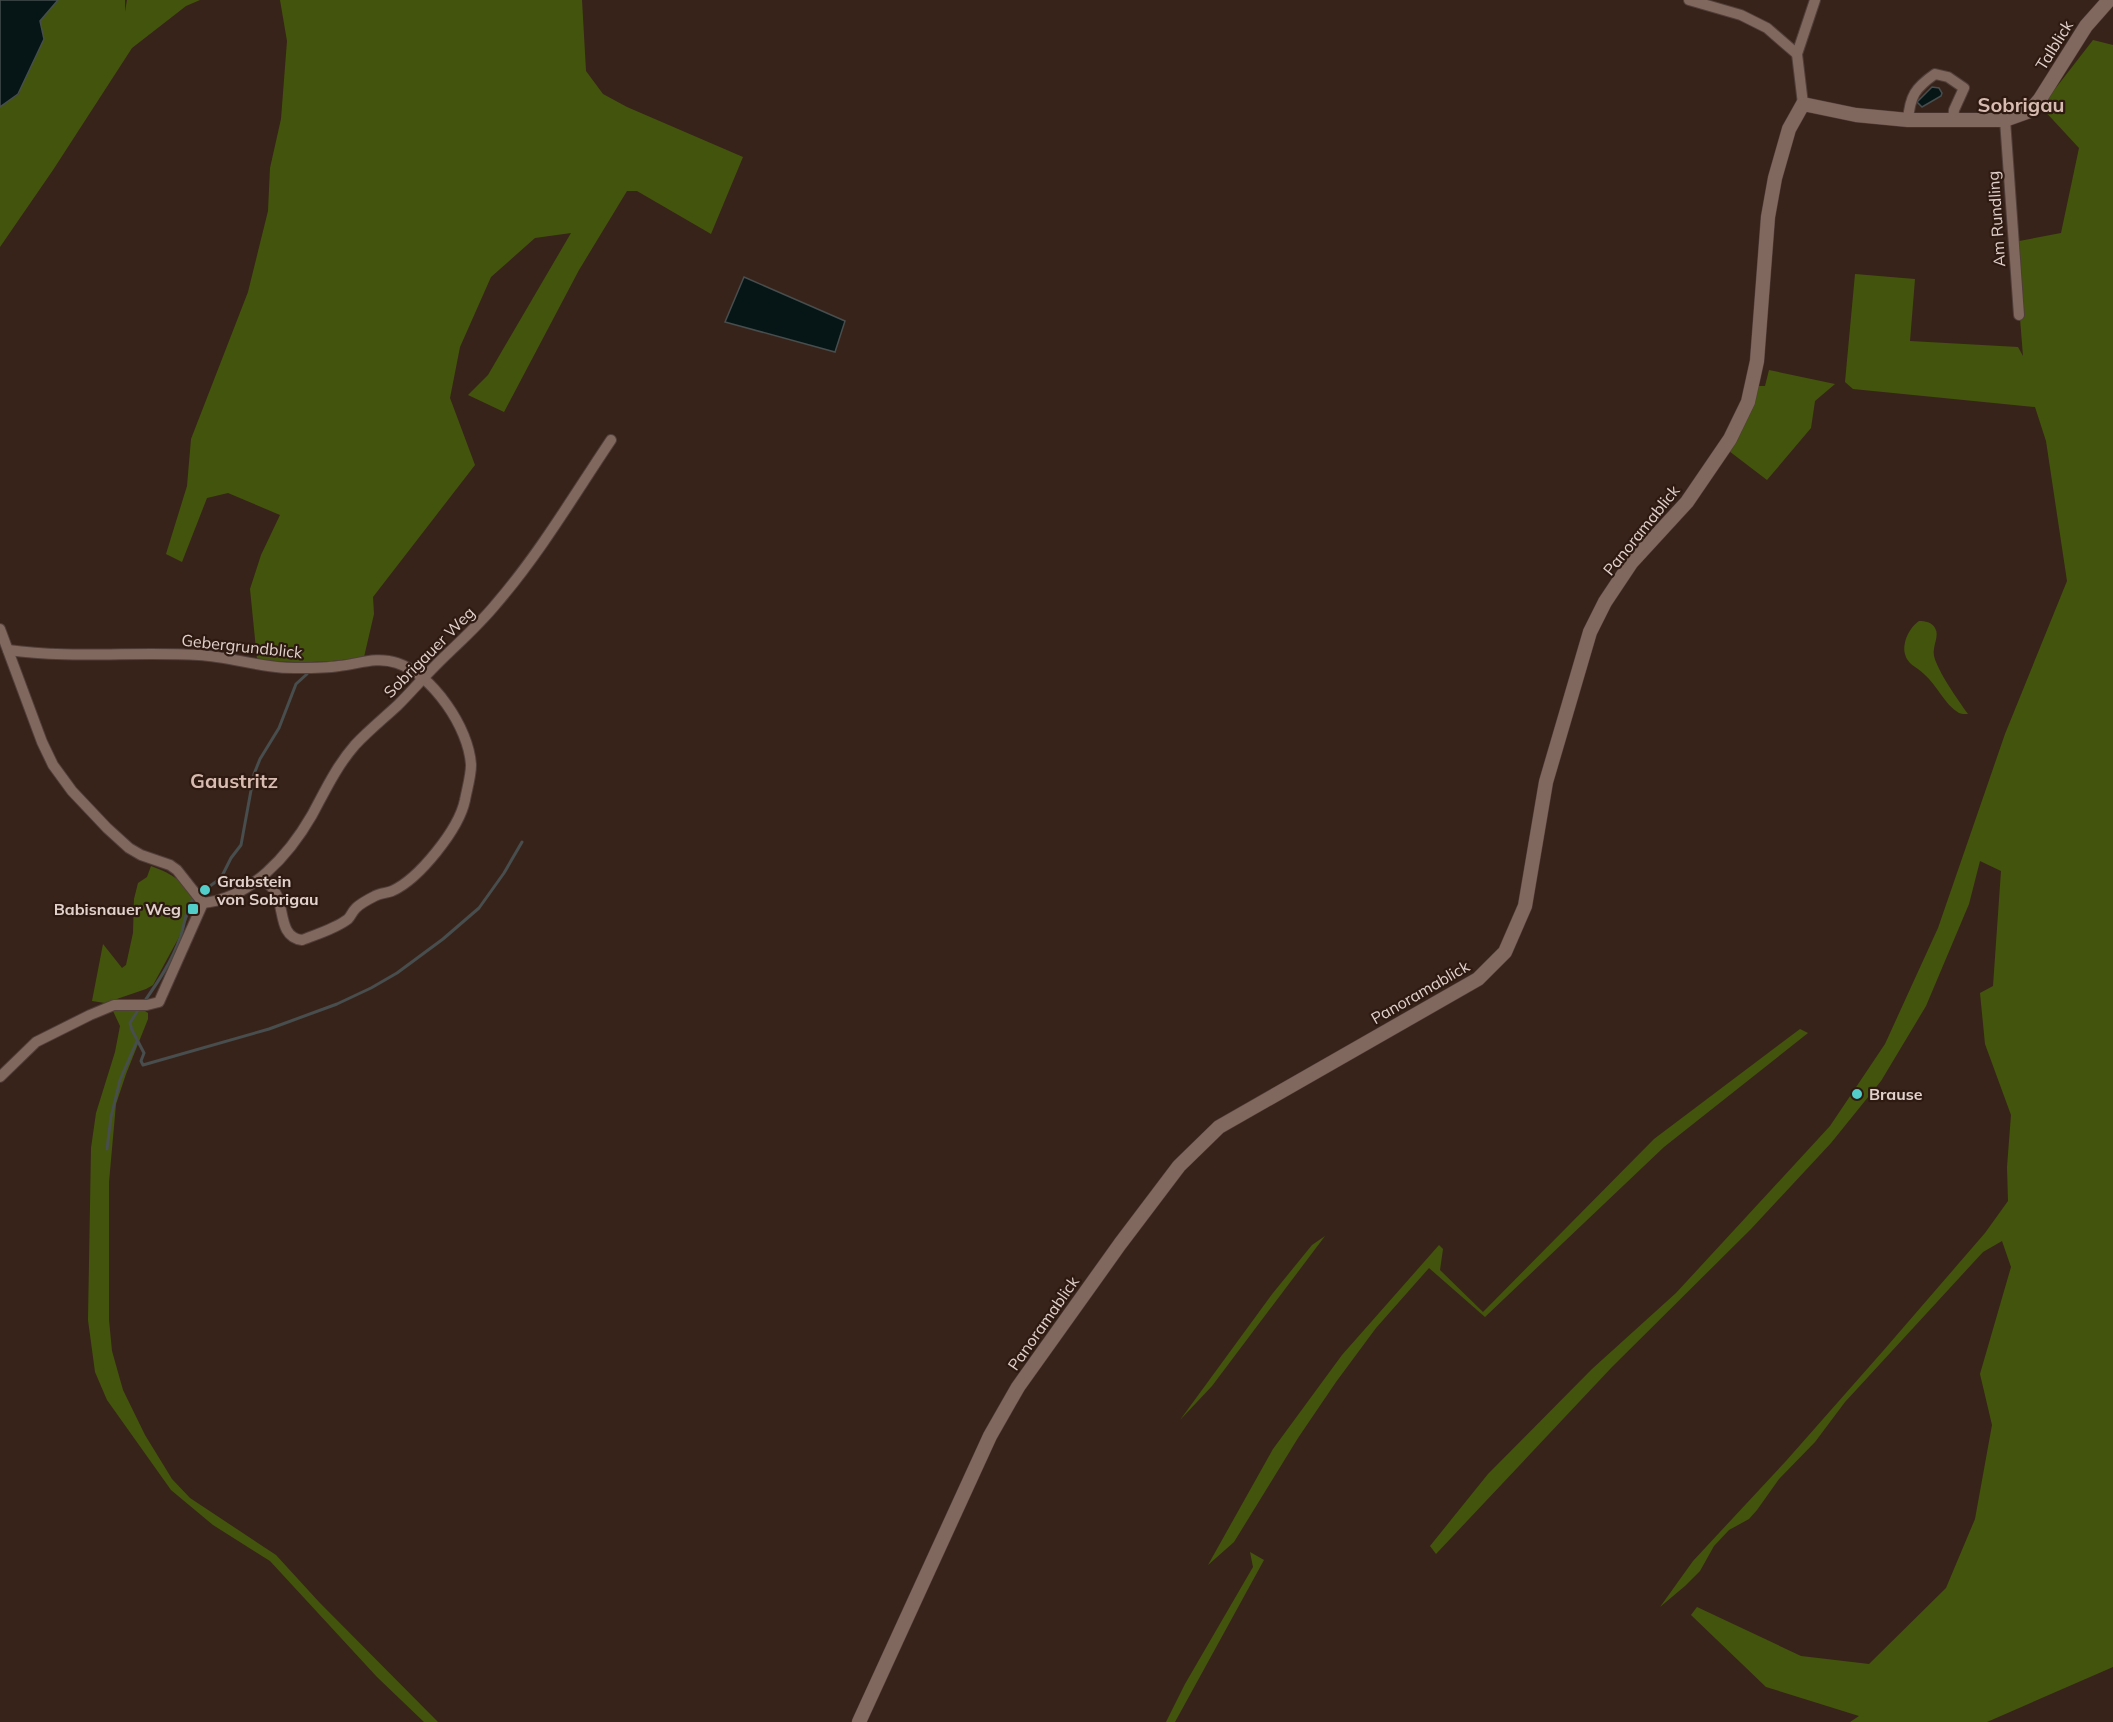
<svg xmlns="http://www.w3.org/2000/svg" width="2113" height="1722" font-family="Mulish,sans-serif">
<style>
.green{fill:#43550c}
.water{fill:#061617;stroke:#474e4d;stroke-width:1.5}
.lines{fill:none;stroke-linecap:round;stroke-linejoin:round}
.stream{stroke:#474e4d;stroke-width:3}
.minor-casing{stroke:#513f39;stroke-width:12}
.tertiary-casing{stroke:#513f39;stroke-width:15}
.minor{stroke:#81685e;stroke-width:10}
.tertiary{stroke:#81685e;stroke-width:14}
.poi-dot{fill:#53cdc9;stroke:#2e1a11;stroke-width:2}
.labels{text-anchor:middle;stroke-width:4.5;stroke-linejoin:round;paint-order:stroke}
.street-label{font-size:16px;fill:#e0d1cc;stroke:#2e1a11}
.poi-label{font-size:16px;font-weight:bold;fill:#e0d1cc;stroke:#2e1a11;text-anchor:start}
.quarter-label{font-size:20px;font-weight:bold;fill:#d7bbb0;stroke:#2e1a11}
</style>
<rect width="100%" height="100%" fill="#38231b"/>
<!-- green -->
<g class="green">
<polygon points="58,0 125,0 125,12 127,0 200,0 186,6 132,48 53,170 0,247 0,107 19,94 40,21"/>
<path d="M 280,0 L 582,0 L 586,71 L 603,94 L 627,107 L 743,157 L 711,234 L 637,191 L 627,191 L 579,270 L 504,412 L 468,395 L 488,375 L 571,233 L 535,238 L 491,277 L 460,347 L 450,398 L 475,465 L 373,597 L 374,614 L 364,657 C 324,663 297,664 257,659 L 250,589 L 261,555 L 280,515 L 228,493 L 207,498 L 182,562 L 166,554 L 187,486 L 191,439 L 248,292 L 268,211 L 270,168 L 281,119 L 287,41 Z"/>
<polygon points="2093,40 2113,45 2113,1667 1987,1722 1850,1722 1859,1716 1766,1687 1691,1615 1697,1607 1801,1656 1869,1664 1946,1588 1975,1519 1992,1425 1980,1374 2011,1267 2002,1241 1983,1252 1845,1402 1815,1442 1779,1479 1757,1510 1749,1519 1729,1530 1714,1546 1700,1571 1685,1586 1660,1607 1693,1561 1786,1461 1883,1351 1985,1233 2008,1201 2007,1167 2011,1115 1985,1044 1980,993 1993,986 2001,871 1980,861 1969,904 1926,1006 1881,1081 1831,1143 1751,1229 1612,1367 1436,1554 1430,1546 1488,1474 1592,1369 1676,1293 1830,1126 1885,1044 1938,928 2005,734 2067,581 2046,441 2035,407 1853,389 1845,382 1855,274 1915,279 1910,341 2018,347 2023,356 2014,242 2061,233 2079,148 2041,107"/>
<polygon points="1769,370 1835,384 1815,401 1811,428 1767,480 1729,451 1758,386 1765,386"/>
<path d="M 1919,621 C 1925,621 1932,622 1935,628 C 1940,636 1932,646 1934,656 C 1938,672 1958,700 1968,714 C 1965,714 1961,714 1959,713 C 1944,704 1937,685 1924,674 C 1917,667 1907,664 1905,654 C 1902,642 1910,627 1919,621 Z"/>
<path d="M 151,866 C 175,875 181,880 195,901 L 178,939 L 153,985 L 146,989 L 105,1003 L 92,1001 L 103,944 L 122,968 L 126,965 L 133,933 L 134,899 L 138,883 L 147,877 Z"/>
<polygon points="126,1008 142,1009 148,1013 148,1019 126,1074 116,1104 109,1182 109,1320 112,1351 123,1390 145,1435 172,1479 190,1498 276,1555 319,1602 438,1722 424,1722 377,1677 270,1561 213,1525 171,1490 107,1400 95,1372 88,1320 91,1148 96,1113 115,1052 120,1026 113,1011"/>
<polygon points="1800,1029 1808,1033 1664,1147 1485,1317 1429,1268 1376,1328 1336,1382 1298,1438 1234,1542 1208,1565 1273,1449 1342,1355 1439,1245 1443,1249 1440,1270 1483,1312 1654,1139"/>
<polygon points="1325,1236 1212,1386 1180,1420 1273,1293 1312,1245"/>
<polygon points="1250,1552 1264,1560 1175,1722 1166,1722 1185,1684 1253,1567"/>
</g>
<!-- water -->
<g class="water">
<polygon points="0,0 58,0 40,21 44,39 18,94 0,107"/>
<polygon points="1932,87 1939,88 1942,93 1941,96 1922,107 1917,102"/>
<polygon points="744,277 845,321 835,352 725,322"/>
</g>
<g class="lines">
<!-- stream -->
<g class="stream">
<polyline points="199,894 221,878 231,858 241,845 254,774 260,759 279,728 296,684 307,674"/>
<path d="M 144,1002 C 158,982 172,961 180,938 C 185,926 185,908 194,898"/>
<polyline points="140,1007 130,1023 132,1030 144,1053 141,1061 143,1065 269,1029 337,1004 371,988 397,973 443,939 479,908 504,873 522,842"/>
<polyline points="107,1149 111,1117 120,1080 137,1041"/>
</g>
<!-- minor casing -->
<g class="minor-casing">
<g id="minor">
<polyline points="1689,0 1741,15 1767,28 1797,54"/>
<polyline points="1803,104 1797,54 1815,0"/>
<path d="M 1908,120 C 1910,96 1915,88 1935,74 L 1948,77 L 1964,88 L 1954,110 L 1953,120"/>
<polyline points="2005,120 2019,315"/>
<polyline points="0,629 42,742 53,765 72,791 107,828 129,848 141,855 170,865 177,870 203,903"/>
<path d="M 8,650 C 72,659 135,651 199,655 C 232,657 265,669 298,668 C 311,668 326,668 339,666 C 358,664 377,656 397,663 C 433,675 469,728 471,765 C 471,776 467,789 465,800 C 459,829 419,879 392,891 C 387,893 380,893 375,896 C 369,899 360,904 356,908 C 352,912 351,916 348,919 C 335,929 317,934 302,940 C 278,937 285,907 275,892 C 272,886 266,882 261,878"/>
<path d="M 203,903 C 251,898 289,855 312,815 C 326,789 336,767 355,745 C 368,731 384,718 398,705 C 411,692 423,678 436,665 C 456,645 478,626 496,604 C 540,553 574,495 611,440"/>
<polyline points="0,1077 36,1042 90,1015 114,1005 147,1005 159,1002 203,903"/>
</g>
</g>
<!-- tertiary casing -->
<g class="tertiary-casing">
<polyline id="tertiary" points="859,1722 990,1436 1018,1387 1120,1244 1179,1166 1219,1127 1478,979 1505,952 1525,906 1546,782 1590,632 1605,602 1631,563 1687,502 1730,439 1748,402 1757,361 1768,217 1775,178 1789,129 1803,104 1856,115 1908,120 2005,120 2030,111 2040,99 2086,26 2109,0"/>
</g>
<!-- minor -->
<use href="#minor" class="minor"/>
<!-- tertiary -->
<use href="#tertiary" class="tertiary"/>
</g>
<!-- markers -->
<g class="poi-dot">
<circle cx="205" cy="890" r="6"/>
<rect x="187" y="903" width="12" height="12" rx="3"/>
<circle cx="1857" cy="1094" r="6"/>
</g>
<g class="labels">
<!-- street labels -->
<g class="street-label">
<text transform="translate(2054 45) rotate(-58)" y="6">Talblick</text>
<text transform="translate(1996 219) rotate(-94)" y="6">Am Rundling</text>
<text transform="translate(1641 530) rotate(-51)" y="6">Panoramablick</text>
<text transform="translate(242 646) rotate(6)" y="6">Gebergrundblick</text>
<text transform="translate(429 652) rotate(-45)" y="6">Sobrigauer Weg</text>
<text transform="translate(1420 992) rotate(-30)" y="6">Panoramablick</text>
<text transform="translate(1043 1323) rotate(-55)" y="6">Panoramablick</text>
</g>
<!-- poi labels -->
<g class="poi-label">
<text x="217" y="887">Grabstein<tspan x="217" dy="18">von Sobrigau</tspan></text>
<text x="181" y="915" text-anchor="end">Babisnauer Weg</text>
<text x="1869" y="1100">Brause</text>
</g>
<!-- quarter labels -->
<g class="quarter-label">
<text x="2021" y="112">Sobrigau</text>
<text x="234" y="788">Gaustritz</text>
</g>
</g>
</svg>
